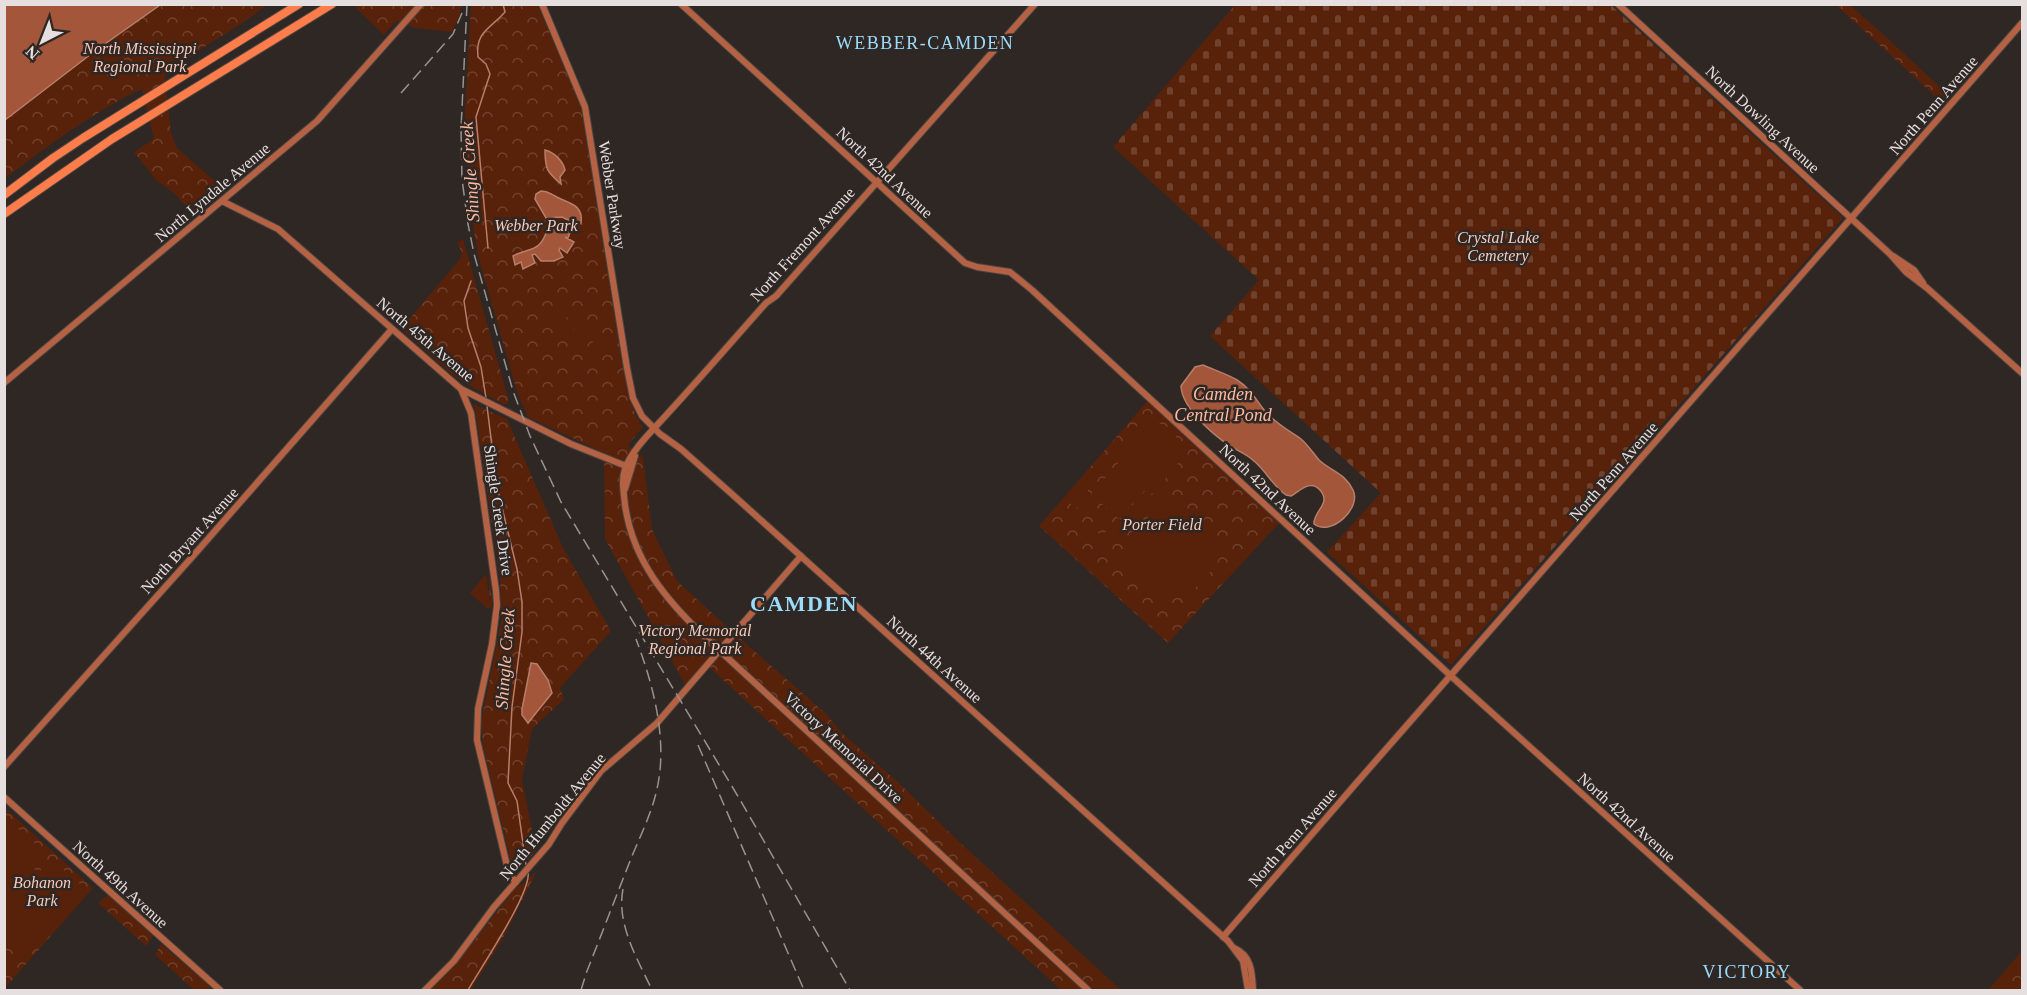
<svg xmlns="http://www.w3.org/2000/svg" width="2027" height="995" font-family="'Times New Roman',serif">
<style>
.grass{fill:url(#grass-tufts)}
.cemetery{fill:url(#cemetery-stones)}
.park{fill:url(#park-crowns)}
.garden{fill:#58210a;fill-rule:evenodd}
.water{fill:#a35639;stroke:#b77f6b;stroke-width:1.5}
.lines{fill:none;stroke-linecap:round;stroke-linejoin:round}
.stream{stroke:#b77f6b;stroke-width:1.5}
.secondary-casing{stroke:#4b4542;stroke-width:8}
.highway-casing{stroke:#4b4542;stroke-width:10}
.secondary{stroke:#b46243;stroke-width:6}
.highway{stroke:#fe7d4b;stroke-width:8}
.rail{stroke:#999391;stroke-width:1.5;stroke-dasharray:12 6;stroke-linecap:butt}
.labels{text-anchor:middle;stroke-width:5;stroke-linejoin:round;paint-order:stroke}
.park-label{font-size:16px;font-style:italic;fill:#f8cbbb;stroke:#2e2724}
.street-label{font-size:16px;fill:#e5e0df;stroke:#2e2724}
.neighbourhood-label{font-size:18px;letter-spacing:1.5px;fill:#9bdcfd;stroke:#2e2724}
.water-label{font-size:18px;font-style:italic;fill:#fcbaa1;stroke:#2e2724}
.district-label{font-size:22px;font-weight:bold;letter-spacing:1.5px;fill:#9bdcfd;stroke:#2e2724}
</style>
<defs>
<pattern id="grass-tufts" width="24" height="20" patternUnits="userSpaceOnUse" patternTransform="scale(1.5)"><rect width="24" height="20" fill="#58210a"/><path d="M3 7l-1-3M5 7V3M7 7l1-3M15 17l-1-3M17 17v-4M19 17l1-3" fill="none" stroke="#70412d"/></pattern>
<pattern id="cemetery-stones" width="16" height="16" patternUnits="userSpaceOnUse" patternTransform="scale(1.5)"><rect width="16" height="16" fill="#58210a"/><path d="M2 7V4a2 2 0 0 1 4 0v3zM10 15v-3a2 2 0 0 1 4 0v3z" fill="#70412d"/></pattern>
<pattern id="park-crowns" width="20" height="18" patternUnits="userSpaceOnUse" patternTransform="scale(1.5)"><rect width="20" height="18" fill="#58210a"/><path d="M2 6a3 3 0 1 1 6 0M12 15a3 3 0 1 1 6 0" fill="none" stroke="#70412d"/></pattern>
</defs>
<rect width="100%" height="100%" fill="#2e2724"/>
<!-- grass -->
<polygon class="grass" points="486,574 490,606 489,574 490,576 492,606 488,609 470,593"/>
<!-- cemetery -->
<polygon class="cemetery" points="1235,5 1611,5 1843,218 1451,665 1327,552 1381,493 1210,336 1259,280 1113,147"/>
<!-- park -->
<g class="park">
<polygon points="357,4 461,5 460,14 452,32 415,28 396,21 384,35 354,6"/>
<path d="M 160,5 L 267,5 C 235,31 196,48 165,76 L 171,133 L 177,148 L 226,191 L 195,217 L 174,193 L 156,180 L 134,152 L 154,139 L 142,89 C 92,112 49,146 5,178 L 5,120 L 95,51 Z"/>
<polygon points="471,5 538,5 581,107 621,357 630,401 635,414 643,427 628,445 643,457 652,529 677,581 735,634 825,713 844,735 900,784 954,837 1121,990 1061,990 709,667 688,690 605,539 604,453 528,417 518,395 479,259 474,232 466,139 465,111"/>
<path d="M 1836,5 L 1850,5 C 1886,36 1920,69 1955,101 L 1948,108 Z"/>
<polygon points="463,239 509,401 507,404 503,404 455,377 401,329 460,259 462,252 457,243"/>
<polygon points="1150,398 1282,520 1168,643 1039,526"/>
<polygon points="473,404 507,419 563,548 611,631 560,688 564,699 532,729 522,779 536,851 518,870 513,870 483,746 481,723 502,618 500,579 476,414"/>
<polygon points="5,808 93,888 5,988"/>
<polygon points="537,871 503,938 471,990 429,990 460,959 515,888 524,883"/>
<polygon points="108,895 153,936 146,946 98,903"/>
<polygon points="161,944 210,986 209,990 194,990 155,955"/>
<polygon points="2022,951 2022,990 1988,990"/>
</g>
<!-- garden -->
<g class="garden">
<polygon points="504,186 506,202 494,204 493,188"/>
<polygon points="566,306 572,311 560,325 554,319"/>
<polygon points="574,313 580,319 568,332 562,327"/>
<polygon points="582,321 589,326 577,340 570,334"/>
<polygon points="591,328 597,333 585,347 579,341"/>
<polygon points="599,335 605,341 593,354 587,349"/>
<path d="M 1150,422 C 1167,422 1178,433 1180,450 L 1183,448 L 1188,452 L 1102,551 L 1097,547 L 1102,540 C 1080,541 1065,523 1072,501 L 1130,432 L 1137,426 ZM 1147,429 C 1164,428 1175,438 1173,455 L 1145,432 L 1091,494 L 1119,519 L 1172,458 L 1170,462 L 1112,529 C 1091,542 1069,523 1079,501 L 1135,436 Z"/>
<path d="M 1168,500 L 1210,543 L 1219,558 C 1216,566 1208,574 1202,581 C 1172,616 1141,584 1119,560 L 1135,533 L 1158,505 L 1162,501 Z"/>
<polygon points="14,825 47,855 34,869 38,873 51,859 86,889 56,922 36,904 36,901 29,907 35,907 53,924 24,959 5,941 5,882 10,876 5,876 5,836"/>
</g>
<!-- water -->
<g class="water">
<polygon points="4,5 5,4 160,5 95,51 5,120"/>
<path d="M 545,150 C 554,152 563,161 565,170 L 560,177 L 561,184 C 547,172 545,169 545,150 Z"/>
<path d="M 541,191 C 548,191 549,193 555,196 C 566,203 584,203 581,223 L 578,225 L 562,217 L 546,218 L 535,199 L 536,194 Z"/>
<path d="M 556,223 L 571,230 L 568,238 L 565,237 L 574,242 L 567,253 L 560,248 L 559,250 L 563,257 L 554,261 L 541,261 L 535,254 L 532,255 L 535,263 L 523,269 L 521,262 L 515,265 L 513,256 C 530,247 540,253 547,230 L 552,231 Z"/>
<path d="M 1203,365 C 1214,370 1227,374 1237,380 C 1250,388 1256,400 1265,411 C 1275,423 1288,430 1301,439 C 1308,445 1313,453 1319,460 C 1332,472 1344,472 1353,490 C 1362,508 1331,537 1314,524 C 1313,511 1332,504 1320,490 C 1310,479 1300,491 1291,496 L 1286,495 C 1273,486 1266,471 1254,461 C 1247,454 1238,451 1230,446 C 1212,434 1182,408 1181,386 L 1195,367 Z"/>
<polygon points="531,663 537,664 548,680 552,693 528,723 522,715 522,709"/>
</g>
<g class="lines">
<!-- stream -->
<g class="stream">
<path d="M 488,248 L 476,117 L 490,74 L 486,64 L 478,57 C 475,32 490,29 505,12 L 503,4"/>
<polyline points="471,281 464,301 468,328 481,367 486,398"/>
<polyline points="487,406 497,487 517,569 522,602 522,632 512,707 508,783 517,801 526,865"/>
<path d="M 468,990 C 480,969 532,892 528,872"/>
</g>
<!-- secondary casing -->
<g class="secondary-casing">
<g id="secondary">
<polyline points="542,4 585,107 627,368 633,398 642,416 660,434 681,449 733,495 1228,941 1243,961 1248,990"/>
<polyline points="681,4 965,263 977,267 1010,272 1032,290 1451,676 1800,990"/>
<path d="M 1035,4 L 776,296 L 766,303 C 734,339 702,376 669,412 C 656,427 631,450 625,469 C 621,481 624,493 625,505 C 633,561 666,600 706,638 L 1088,990"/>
<polyline points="1618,4 1890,254 1906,272 1927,288 2022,373"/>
<polyline points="222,201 278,229 461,389 571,444 631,468"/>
<polyline points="1893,256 1914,270 1923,283"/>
<polyline points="4,383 317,121 421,4"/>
<polyline points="461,389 471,413 496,591 497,605 492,644 478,709 477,740 509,874 516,882"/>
<polyline points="625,489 635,456"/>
<polyline points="4,767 193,556 392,329"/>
<polyline points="4,797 220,990"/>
<polyline points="1223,937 1359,780 2022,23"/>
<path d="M 1234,948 C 1252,956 1252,973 1253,990"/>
<polyline points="425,990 454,961 494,907 549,844 562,823 601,771 657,723 801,556"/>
</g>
</g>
<!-- highway casing -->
<g class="highway-casing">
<g id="highway">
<polyline points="4,195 53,158 83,138 299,4"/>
<polyline points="4,214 112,139 332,4"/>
</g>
</g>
<!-- secondary -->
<use href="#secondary" class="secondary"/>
<!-- highway -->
<use href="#highway" class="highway"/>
<!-- rail -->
<g class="rail">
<polyline points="467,4 461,129 462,179 468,224 474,254 513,391 530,436 561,502 739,798 850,990"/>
<polyline points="401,93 453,34 462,13"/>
<polyline points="698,745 804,990"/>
<path d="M 623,889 C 616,924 638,960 652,990"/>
<path d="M 581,990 L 587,971 C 602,933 617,894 632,856 C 643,830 655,806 659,778 C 666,733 652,681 636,639"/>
</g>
</g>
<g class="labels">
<!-- park labels -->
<g class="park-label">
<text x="140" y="54">North Mississippi<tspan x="140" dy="18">Regional Park</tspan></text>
<text x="536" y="231">Webber Park</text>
<text x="1498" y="243">Crystal Lake<tspan x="1498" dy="18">Cemetery</tspan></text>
<text x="1162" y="530">Porter Field</text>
<text x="695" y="636">Victory Memorial<tspan x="695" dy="18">Regional Park</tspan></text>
<text x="42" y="888">Bohanon<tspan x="42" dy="18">Park</tspan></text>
</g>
<!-- street labels -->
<g class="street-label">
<text transform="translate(1933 105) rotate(-49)" y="6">North Penn Avenue</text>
<text transform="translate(1763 119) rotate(43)" y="6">North Dowling Avenue</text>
<text transform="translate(885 172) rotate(43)" y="6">North 42nd Avenue</text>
<text transform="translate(212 192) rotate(-40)" y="6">North Lyndale Avenue</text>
<text transform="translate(613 195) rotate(81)" y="6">Webber Parkway</text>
<text transform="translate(802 244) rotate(-48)" y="6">North Fremont Avenue</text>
<text transform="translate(426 339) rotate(40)" y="6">North 45th Avenue</text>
<text transform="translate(1613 471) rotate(-49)" y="6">North Penn Avenue</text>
<text transform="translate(1268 489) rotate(43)" y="6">North 42nd Avenue</text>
<text transform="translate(499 510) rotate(82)" y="6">Shingle Creek Drive</text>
<text transform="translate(189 540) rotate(-48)" y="6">North Bryant Avenue</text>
<text transform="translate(935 659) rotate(42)" y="6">North 44th Avenue</text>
<text transform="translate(844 747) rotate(43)" y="6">Victory Memorial Drive</text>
<text transform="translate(552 816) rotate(-51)" y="6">North Humboldt Avenue</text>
<text transform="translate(1627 817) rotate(42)" y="6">North 42nd Avenue</text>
<text transform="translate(1292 837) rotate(-49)" y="6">North Penn Avenue</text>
<text transform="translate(121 884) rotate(42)" y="6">North 49th Avenue</text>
</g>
<!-- neighbourhood labels -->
<g class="neighbourhood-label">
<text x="925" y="49">WEBBER-CAMDEN</text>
<text x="1747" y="978">VICTORY</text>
</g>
<!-- water labels -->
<g class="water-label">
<text transform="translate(470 172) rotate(-94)" y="6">Shingle Creek</text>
<text x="1223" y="400">Camden<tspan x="1223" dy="21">Central Pond</tspan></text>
<text transform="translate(505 659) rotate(-86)" y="6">Shingle Creek</text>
</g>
<!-- district labels -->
<g class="district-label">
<text x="804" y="611">CAMDEN</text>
</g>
</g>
<!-- border -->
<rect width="2027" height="995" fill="none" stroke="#e5e0df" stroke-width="12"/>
<!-- north arrow -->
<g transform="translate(42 42) rotate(222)" stroke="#2e2724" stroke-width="4.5" paint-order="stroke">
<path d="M0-4.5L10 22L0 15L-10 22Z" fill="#e5e0df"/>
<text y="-9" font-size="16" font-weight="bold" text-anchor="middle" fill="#e5e0df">N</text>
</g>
</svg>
